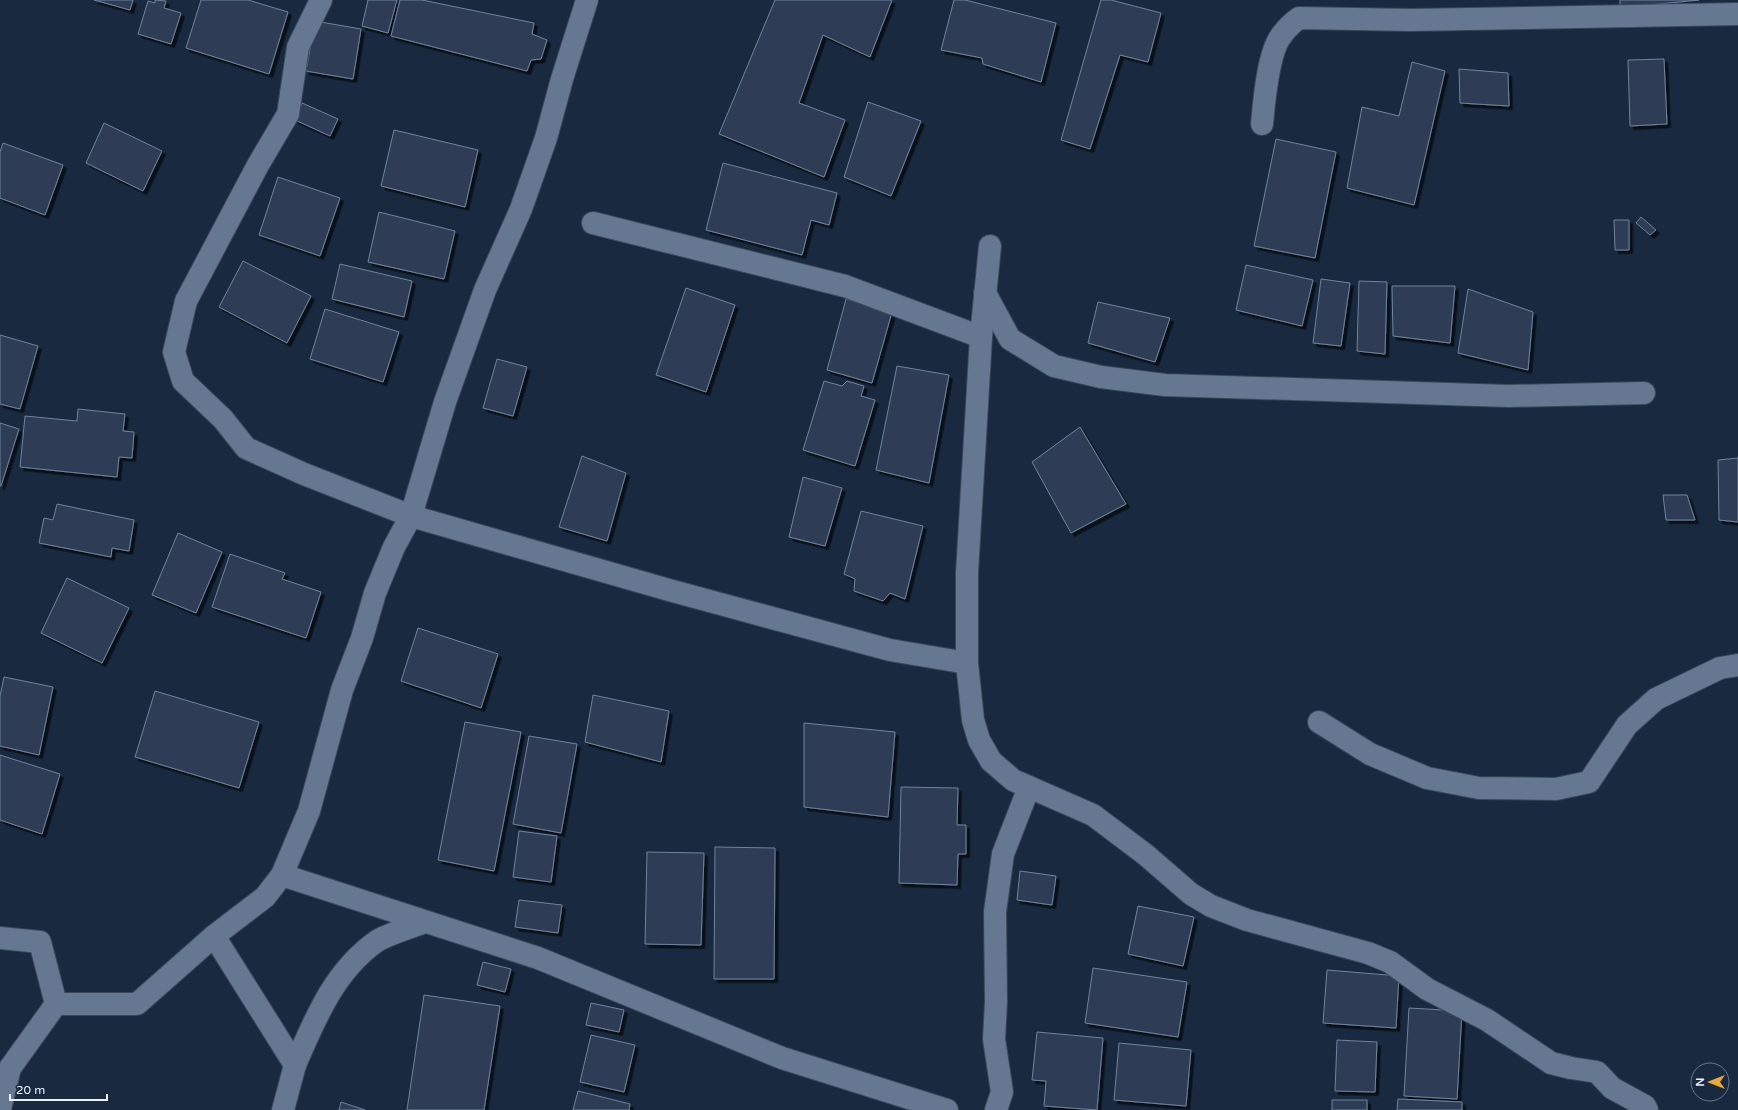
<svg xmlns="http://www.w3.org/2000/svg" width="1738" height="1110" font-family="'Varela Round',sans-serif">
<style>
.building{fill:#2d3e55;stroke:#70839d;filter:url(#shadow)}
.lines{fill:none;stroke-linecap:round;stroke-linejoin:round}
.minor-casing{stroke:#3b4759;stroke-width:24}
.minor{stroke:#657791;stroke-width:22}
</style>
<defs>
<filter id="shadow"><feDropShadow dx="3.5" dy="3.5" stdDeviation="0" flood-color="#0009"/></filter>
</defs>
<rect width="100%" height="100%" fill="#19293f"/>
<!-- building -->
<g class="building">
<polygon points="94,0 133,0 130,10"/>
<polygon points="155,0 166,1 164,8 181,13 171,44 138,34 148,1 155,3"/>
<polygon points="201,0 248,0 288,12 269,74 186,48"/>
<polygon points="368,0 397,0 388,33 362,26"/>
<polygon points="400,0 422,0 534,23 532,34 547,40 541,59 531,60 527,71 391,36"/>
<polygon points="775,0 892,0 870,57 823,35 799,103 845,120 824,177 719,134"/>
<polygon points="954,0 965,0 1056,23 1041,82 983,64 982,58 941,50"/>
<polygon points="1101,0 1111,0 1161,13 1148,62 1120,55 1090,149 1061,140"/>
<polygon points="1620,0 1699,0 1620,8"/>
<polygon points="315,21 361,29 353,79 306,71"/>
<polygon points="1664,59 1667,124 1630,126 1628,60"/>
<polygon points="1412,62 1445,71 1414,205 1347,188 1362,107 1399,116"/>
<polygon points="1459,69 1508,73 1509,106 1460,103"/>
<polygon points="868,102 921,121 891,196 844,177"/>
<polygon points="302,103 338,119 330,136 295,120"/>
<polygon points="104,123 162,151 143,191 86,163"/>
<polygon points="394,130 478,150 465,207 381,186"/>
<polygon points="1276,139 1336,152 1315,258 1254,246"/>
<polygon points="3,143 63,165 45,215 0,198 0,152"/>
<polygon points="723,163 837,193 829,225 811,220 802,255 706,230"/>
<polygon points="278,177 340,198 320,256 259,235"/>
<polygon points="379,212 455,231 444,279 368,262"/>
<polygon points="1641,217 1656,230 1650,235 1636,223"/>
<polygon points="1614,220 1629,220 1629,250 1615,250"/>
<polygon points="243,261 311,296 287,343 219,307"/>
<polygon points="340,264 412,281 404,317 332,299"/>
<polygon points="1246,265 1313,280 1302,326 1236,310"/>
<polygon points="1321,279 1350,283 1341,346 1313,343"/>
<polygon points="1359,281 1387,282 1385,354 1357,351"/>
<polygon points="1392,286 1455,286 1450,343 1393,336"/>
<polygon points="686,288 735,305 706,392 656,375"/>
<polygon points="1468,289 1533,312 1528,370 1458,353"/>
<polygon points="846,299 892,312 872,383 827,370"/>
<polygon points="1098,302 1170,318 1155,362 1088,343"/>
<polygon points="325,309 399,332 383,382 310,359"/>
<polygon points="0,335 38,346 20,409 0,404"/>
<polygon points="497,359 527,367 513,416 483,408"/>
<polygon points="897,366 949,375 929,483 876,470"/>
<polygon points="824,381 842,386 847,381 864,386 861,396 875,400 855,466 803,450"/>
<polygon points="78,409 125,414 123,431 134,432 132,458 119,457 117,477 20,467 25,416 77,421"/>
<polygon points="0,423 19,429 1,486 0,486"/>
<polygon points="1080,427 1126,504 1071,533 1032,462"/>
<polygon points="582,456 626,473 607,541 559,527"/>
<polygon points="1738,458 1738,522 1719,520 1718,460"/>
<polygon points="803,477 842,488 825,546 789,537"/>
<polygon points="1663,495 1687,495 1695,520 1666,520"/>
<polygon points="57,504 134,520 129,551 112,548 111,557 39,543 44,518 53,520"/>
<polygon points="861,511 923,526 905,599 890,593 883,601 854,591 855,579 844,574"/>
<polygon points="178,533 222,552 196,613 152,595"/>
<polygon points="230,554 285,573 282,579 321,592 306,638 212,607"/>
<polygon points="67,578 129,608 102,663 41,633"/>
<polygon points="418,628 498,654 481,708 401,681"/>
<polygon points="4,677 53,687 39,755 0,746 0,696"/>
<polygon points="155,691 259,722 239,788 135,757"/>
<polygon points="593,695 669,711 661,762 585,742"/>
<polygon points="465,722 521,732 494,871 438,860"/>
<polygon points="804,723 895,732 888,817 804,807"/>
<polygon points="529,736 577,744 561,833 513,824"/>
<polygon points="0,755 60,774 42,834 0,820"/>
<polygon points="901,787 958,788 957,825 966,825 966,854 958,854 957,885 899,883"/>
<polygon points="519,831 557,836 551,882 513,877"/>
<polygon points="715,847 775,848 774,979 714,979"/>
<polygon points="647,852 704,853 701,945 645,944"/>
<polygon points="1020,871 1056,876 1052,905 1017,900"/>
<polygon points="519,900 562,905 558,933 515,927"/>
<polygon points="1138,906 1194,917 1183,966 1128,954"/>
<polygon points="483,962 511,969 505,992 477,985"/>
<polygon points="1093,968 1187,982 1178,1037 1085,1023"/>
<polygon points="1327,970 1399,976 1396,1028 1323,1023"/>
<polygon points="424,995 500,1006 484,1110 407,1110"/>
<polygon points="591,1003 624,1010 619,1032 586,1025"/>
<polygon points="1409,1008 1462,1011 1457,1099 1404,1096"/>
<polygon points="1037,1032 1103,1038 1097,1110 1044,1106 1046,1081 1032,1080"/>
<polygon points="591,1035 635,1045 624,1092 580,1082"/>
<polygon points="1337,1040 1377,1042 1375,1092 1335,1091"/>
<polygon points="1119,1043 1191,1050 1186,1106 1114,1100"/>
<polygon points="578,1091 630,1104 629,1110 573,1110"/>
<polygon points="1398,1099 1462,1102 1462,1110 1397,1110"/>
<rect x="1332" y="1100" width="35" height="10"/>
<polygon points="341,1102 365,1110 339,1110"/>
</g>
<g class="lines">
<!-- minor casing -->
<g class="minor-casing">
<g id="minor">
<polyline points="321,0 298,47 288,114 258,165 186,301 174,352 183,381 223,419 246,448 304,474 411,516 669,590 890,650 967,663"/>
<path d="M 1262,124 C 1264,102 1268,53 1281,36 C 1286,29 1292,23 1299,18 L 1411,20 L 1738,14"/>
<polyline points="593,223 845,286 981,337"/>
<polyline points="990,246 981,337 967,573 967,663 973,720 979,740 991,761 1013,780 1093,815 1146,855 1191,894 1211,906 1247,920 1368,953 1390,962 1427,989 1487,1020 1551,1063 1571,1068 1597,1072 1612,1088 1645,1106 1647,1110"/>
<polyline points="985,293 1010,339 1054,366 1101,377 1165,385 1509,396 1644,393"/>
<polyline points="1319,722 1370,754 1427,778 1479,788 1556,789 1589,782 1627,725 1656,699 1720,668 1738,665"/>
<polyline points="282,875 538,958 782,1058 947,1110"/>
<polyline points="214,936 295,1065 283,1110"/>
<polyline points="0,938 40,942 56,1004"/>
<path d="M 295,1065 C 315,1019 334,971 377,941 C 388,934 412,927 425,922"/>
<polyline points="0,1109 10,1068 56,1004 137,1004 214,936 265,897 282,875 309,811 342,690 362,638 375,593 394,547 411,516 445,402 485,290 521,209 546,138 562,79 587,0"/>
<polyline points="996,1110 1002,1092 994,1039 996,1002 995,912 1003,854 1029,787"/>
</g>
</g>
<!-- minor -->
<use href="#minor" class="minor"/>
</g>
<!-- north arrow -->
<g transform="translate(1710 1082) rotate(270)"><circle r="19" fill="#19293f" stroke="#6c798b"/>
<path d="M0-3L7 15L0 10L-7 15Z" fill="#eaaa38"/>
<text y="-6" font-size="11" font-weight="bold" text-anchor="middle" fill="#e8f1fd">N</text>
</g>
<!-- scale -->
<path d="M10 1094v6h97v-6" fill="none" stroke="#e8f1fd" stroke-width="2"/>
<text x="16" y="1094" font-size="12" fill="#e8f1fd" stroke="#19293f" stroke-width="3" paint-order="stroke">20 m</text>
</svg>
